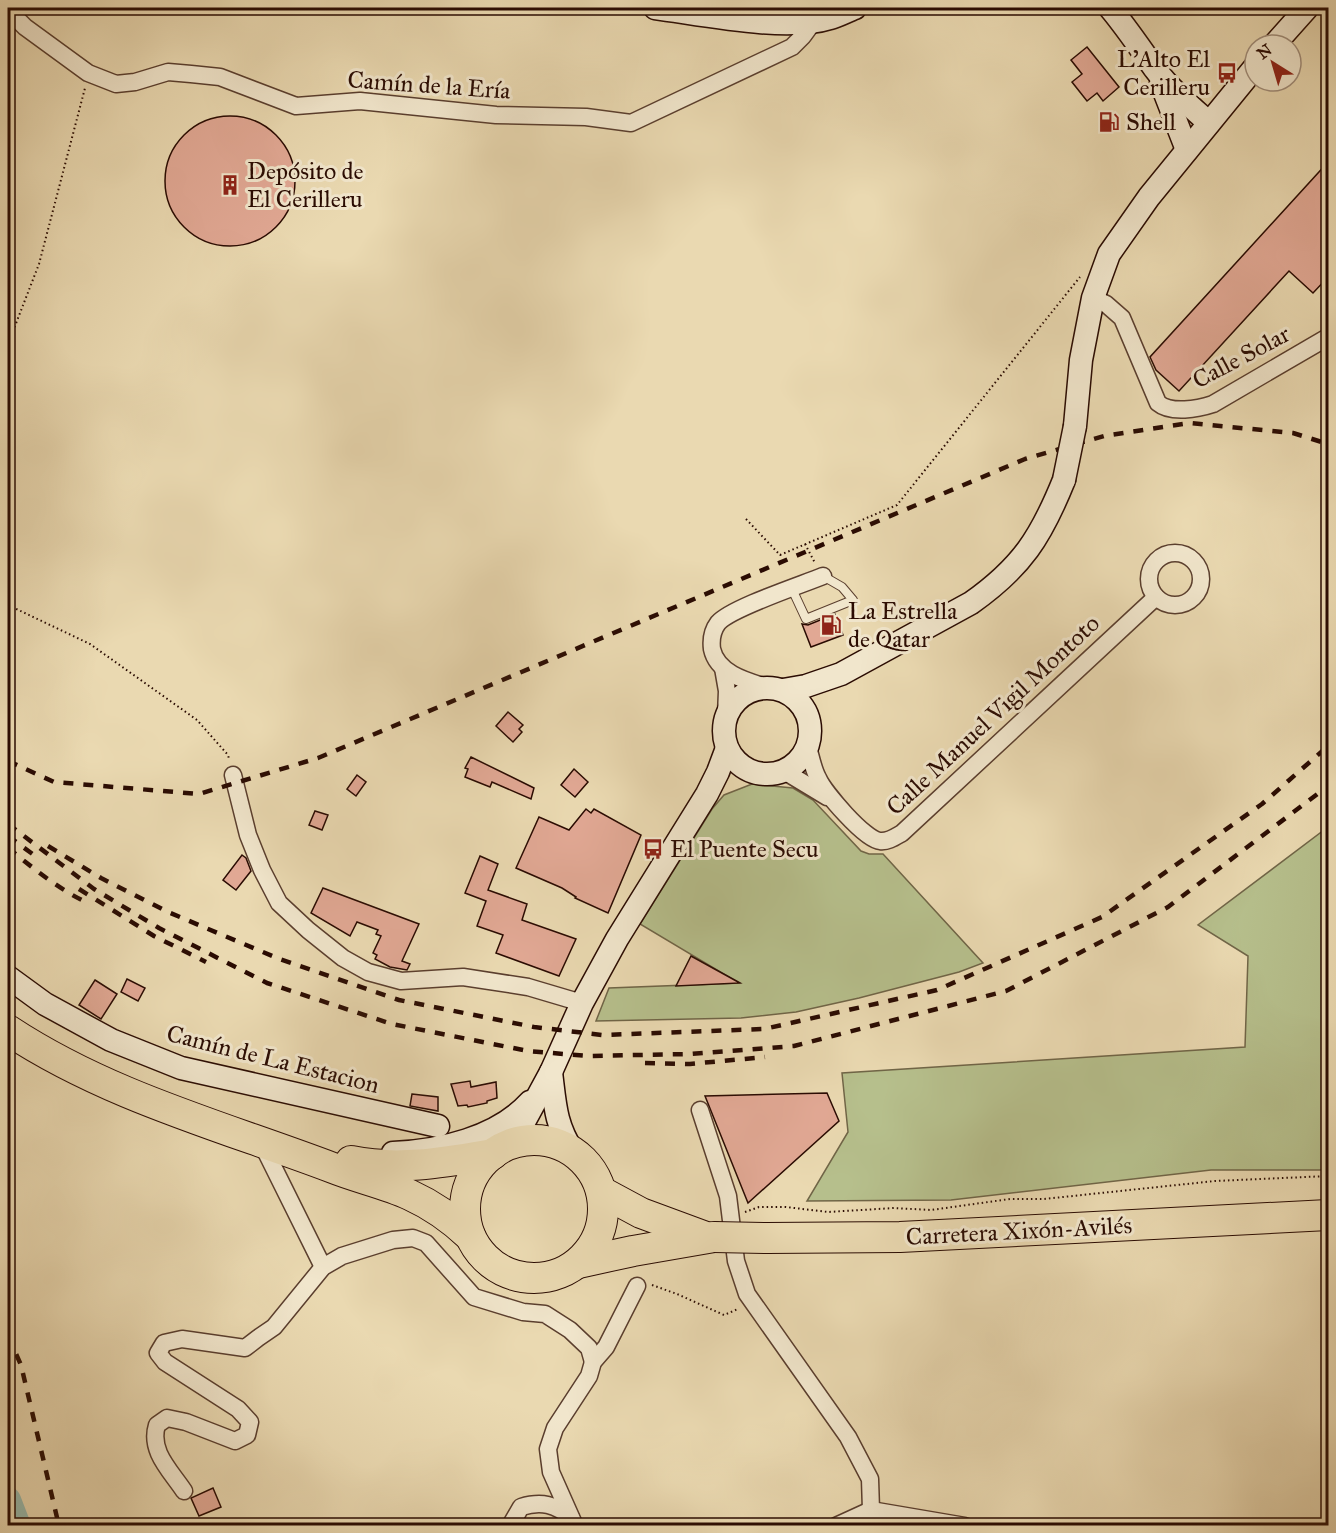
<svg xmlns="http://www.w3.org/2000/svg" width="1336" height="1533" font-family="'IM FELL Great Primer',serif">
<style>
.green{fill:#b6bf8c;stroke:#706547;stroke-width:1.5}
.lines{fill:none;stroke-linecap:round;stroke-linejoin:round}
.river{stroke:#98baad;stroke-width:26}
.building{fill:#e1a894;stroke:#2a0b02;stroke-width:1.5}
.lane-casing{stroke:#5a3e2e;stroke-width:10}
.street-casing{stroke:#5a3e2e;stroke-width:19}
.secondary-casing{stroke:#2a0b02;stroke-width:25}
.highway-casing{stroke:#2a0b02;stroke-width:32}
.path{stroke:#2a0b02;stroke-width:2;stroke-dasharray:1.5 3;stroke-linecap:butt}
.lane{stroke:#f1e6cc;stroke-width:8}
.street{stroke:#f1e6cc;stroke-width:16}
.secondary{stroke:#f1e6cc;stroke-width:22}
.highway{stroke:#ead9b1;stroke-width:30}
.rail{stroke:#2a0b02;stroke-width:4.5;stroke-dasharray:10 10;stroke-linecap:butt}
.secondary-bridge-casing{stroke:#2a0b02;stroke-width:25;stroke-linecap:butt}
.highway-bridge-casing{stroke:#2a0b02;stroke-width:32;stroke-linecap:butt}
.secondary-bridge{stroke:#f1e6cc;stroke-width:22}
.highway-bridge{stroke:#ead9b1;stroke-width:30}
.labels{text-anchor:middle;stroke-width:6;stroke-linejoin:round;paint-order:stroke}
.poi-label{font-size:24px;fill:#2a0b02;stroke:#f1e6cc;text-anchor:start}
.street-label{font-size:24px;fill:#2a0b02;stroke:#f1e6cc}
</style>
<rect width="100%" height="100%" fill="#ead9b1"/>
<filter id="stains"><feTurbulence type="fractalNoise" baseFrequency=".00333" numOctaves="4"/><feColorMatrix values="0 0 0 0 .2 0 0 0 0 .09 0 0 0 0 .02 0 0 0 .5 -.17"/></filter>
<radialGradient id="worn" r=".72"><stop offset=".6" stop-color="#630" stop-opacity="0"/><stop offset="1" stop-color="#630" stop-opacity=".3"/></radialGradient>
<!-- green -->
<g class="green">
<polygon points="752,784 793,788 813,800 861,851 869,854 883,854 983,963 959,972 859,998 796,1012 741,1018 596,1021 609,988 739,983 640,924 712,809 724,795"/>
<polygon points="1328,827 1328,1170 1211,1170 951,1200 807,1201 848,1132 842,1073 1245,1047 1248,956 1198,925"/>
</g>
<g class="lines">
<!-- river -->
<polyline class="river" points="8,1500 18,1526"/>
</g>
<!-- building -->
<g class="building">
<polygon points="1087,47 1119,87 1103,101 1097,93 1087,101 1072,82 1082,74 1071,60"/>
<circle cx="230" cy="181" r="65"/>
<polygon points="1329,161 1329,276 1313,293 1289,271 1179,391 1156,370 1150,357"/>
<polygon points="835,614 843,635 811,647 802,624 808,625"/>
<polygon points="508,712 523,725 519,729 522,732 513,742 496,726"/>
<polygon points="471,757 534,788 531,799 492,782 490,787 465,777 468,769 465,768"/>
<polygon points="574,769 588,782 575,797 561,785"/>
<polygon points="357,775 366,782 356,796 347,789"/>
<polygon points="586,809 591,813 594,809 641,835 608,913 575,898 576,897 562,888 516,868 539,817 569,830"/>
<polygon points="315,811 328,815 322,830 309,825"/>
<polygon points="242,855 246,858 251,871 236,890 223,880"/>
<polygon points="480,856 498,864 488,890 527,904 522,920 576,939 559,976 496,953 503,935 477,926 486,901 465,893"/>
<polygon points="323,888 419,924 402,961 410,964 407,970 390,967 375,959 377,955 373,953 381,936 376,934 378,930 357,922 350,936 311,913"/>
<polygon points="691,956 740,983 676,986"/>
<polygon points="127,979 145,988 138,1001 121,992"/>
<polygon points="95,980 117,994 101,1019 79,1005"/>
<polygon points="470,1081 471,1087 496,1082 497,1098 487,1101 487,1103 468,1107 467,1105 458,1106 451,1084"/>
<polygon points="827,1093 839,1121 748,1203 705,1096"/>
<polygon points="412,1094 438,1097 438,1111 410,1106"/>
<polygon points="213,1488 221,1507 199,1516 191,1498"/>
</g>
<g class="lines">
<!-- lane casing -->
<g class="lane-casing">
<polyline id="lane" points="792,589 806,619 853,600 842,587 823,576"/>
</g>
<!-- street casing -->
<g class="street-casing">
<g id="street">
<polyline points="8,10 25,27 88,73 116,84 135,82 168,72 191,74 220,77 296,106 360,101 496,115 586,117 631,123 792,47 803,36 814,21"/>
<path d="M 1093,298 L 1106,304 L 1122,318 L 1158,403 C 1171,414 1198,409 1213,404 L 1328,337"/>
<circle cx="1175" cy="579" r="26"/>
<polyline points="723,668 727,691 726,715"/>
<path d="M 766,687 C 746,681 717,673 712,649 C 711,641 712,631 718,623 C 731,608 801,585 823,576"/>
<path d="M 808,747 C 811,757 813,769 818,778 C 824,792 865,840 880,841 C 888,842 895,837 902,833 L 1156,597"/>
<polyline points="784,771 827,797"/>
<polyline points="233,775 248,835 262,870 279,903 308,930 343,958 368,972 401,981 463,977 528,987 582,1003"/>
<polyline points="700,1110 728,1196 736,1261 747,1294 848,1437 870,1479 871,1510 869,1526"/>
<polyline points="261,1142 323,1267"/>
<path d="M 184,1491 C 170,1470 149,1451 157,1425 L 167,1418 L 186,1422 L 235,1441 L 247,1435 L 250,1422 L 238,1409 L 165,1362 L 158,1353 L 164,1343 L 182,1339 L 245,1348 L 258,1338 L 274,1327 L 323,1267 L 342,1256 L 393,1240 L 413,1238 L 426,1243 L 474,1297 L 523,1312 L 545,1314 L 570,1330 L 589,1348 L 593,1362"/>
<path d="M 510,1526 L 521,1507 C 541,1501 556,1504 571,1518"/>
<polyline points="575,1526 551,1472 548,1449 555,1428 589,1376 593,1362 606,1347 637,1286"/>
<polyline points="836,1526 871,1510 965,1526"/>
</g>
</g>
<!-- secondary casing -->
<g class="secondary-casing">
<g id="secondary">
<path d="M 655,8 C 701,14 786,32 830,18 C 838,16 847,11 855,8"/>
<path d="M 1110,8 C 1126,27 1140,48 1155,69 C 1170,89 1190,106 1209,123"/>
<polyline points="1274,45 1307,8"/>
<polyline points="1161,83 1187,150"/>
<polyline points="1075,426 1081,360 1093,298 1109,254 1149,197 1255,67"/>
<circle cx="767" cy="731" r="43"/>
<path d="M 783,690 L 806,686 L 841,674 L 971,603 C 1022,567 1041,537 1064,480"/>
<polyline points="8,977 45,1004 111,1040 181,1068 438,1126"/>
<path d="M 551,1072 C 555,1104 555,1124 573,1152"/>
<polyline points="512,1144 551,1072 582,1003 617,939 707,794 718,772 727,748"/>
<path d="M 393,1153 C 440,1151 497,1138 530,1102"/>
</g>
</g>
<!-- highway casing -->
<g class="highway-casing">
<g id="highway">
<path d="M 8,1030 C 108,1096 222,1126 333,1168 C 358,1178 386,1184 410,1195 C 432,1205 453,1220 470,1236"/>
<circle cx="534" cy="1209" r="69"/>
<path d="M 351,1161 C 399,1171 446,1162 493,1154"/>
<polyline points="602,1192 641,1213 706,1237"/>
<polyline points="767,1238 900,1237 1328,1215"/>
<polyline points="578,1263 633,1251 714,1237"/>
</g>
</g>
<!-- path -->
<g class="path">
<polyline points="8,344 39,264 85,88"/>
<polyline points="746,519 780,555 897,505 1080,277"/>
<polyline points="805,544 815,563"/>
<polyline points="8,605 90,644 197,720 228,755 229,759"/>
<polyline points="745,1212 759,1207 786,1207 828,1212 894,1208 931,1210 1010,1199 1044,1199 1215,1181 1328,1176"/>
<polyline points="652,1285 677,1294 724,1315 738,1309"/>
</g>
<!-- lane -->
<use href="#lane" class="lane"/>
<!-- street -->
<use href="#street" class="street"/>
<!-- secondary -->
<use href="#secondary" class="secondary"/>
<!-- highway -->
<use href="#highway" class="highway"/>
<!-- rail -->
<g class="rail">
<polyline points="8,761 54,782 199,794 318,758 1025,459 1104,436 1189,423 1293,433 1328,444"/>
<polyline points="8,824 94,889 159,928 267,983 392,1024 528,1051 588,1056 690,1054 794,1046 1006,991 1168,907 1328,786"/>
<polyline points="8,836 38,858"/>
<polyline points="48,846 101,878 168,912 277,958 399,1000 534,1027 602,1035 764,1029 937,990 1102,917 1262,804 1328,746"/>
<path d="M 8,848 C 32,867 59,890 88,903"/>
<polyline points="79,889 154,936 206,962"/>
<polyline points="645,1063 690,1064 765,1057"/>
<polyline points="8,1336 21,1365 59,1526"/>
</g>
<!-- secondary-bridge casing -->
<g class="secondary-bridge-casing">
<polyline id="secondary-bridge" points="1064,480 1075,426"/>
</g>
<!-- highway-bridge casing -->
<g class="highway-bridge-casing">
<polyline id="highway-bridge" points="714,1237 767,1238"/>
</g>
<!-- secondary-bridge -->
<use href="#secondary-bridge" class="secondary-bridge"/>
<!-- highway-bridge -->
<use href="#highway-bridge" class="highway-bridge"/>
</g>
<!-- icons -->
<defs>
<g id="bus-bare" transform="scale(1.62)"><path d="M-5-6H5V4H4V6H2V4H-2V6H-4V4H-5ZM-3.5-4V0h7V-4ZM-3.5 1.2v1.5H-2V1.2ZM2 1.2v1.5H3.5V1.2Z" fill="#8f2418" stroke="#f1e6cc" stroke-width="2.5" paint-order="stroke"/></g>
<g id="fuel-bare" transform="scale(1.62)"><path d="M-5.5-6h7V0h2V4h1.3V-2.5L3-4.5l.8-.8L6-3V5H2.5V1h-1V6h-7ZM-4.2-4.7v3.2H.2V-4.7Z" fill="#8f2418" stroke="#f1e6cc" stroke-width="2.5" paint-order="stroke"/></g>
<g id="building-bare" transform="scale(1.62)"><path d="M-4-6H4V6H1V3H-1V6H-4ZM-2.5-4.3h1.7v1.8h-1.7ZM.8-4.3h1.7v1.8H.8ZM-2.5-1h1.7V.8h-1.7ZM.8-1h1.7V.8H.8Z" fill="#8f2418" stroke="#f1e6cc" stroke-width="2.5" paint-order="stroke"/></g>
</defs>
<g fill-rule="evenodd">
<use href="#bus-bare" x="1227" y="73"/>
<use href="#fuel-bare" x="1109" y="122"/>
<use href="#building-bare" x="230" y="185"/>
<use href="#fuel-bare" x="831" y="625"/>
<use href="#bus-bare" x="653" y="849"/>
</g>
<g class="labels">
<!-- poi labels -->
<g class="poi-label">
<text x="1210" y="67" text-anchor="end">L'Alto El<tspan x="1210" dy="28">Cerilleru</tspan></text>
<text x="1126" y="130">Shell</text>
<text x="247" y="179">Depósito de<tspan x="247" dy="28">El Cerilleru</tspan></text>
<text x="848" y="619">La Estrella<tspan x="848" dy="28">de Qatar</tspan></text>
<text x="670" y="857">El Puente Secu</text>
</g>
<!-- street labels -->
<g class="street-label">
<text transform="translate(429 85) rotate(4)" y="8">Camín de la Ería</text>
<text transform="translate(1241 357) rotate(-28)" y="8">Calle Solar</text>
<text transform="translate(993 715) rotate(-43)" y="8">Calle Manuel Vigil Montoto</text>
<text transform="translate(273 1059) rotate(14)" y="8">Camín de La Estacion</text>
<text transform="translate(1019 1231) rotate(-3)" y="8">Carretera Xixón-Avilés</text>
</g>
</g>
<!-- margin -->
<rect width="1336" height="1533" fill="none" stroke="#ead9b1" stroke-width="30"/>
<rect x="9" y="9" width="1318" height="1515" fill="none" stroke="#2a0b02" stroke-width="3"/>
<rect x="15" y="15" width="1306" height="1503" fill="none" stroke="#2a0b02" stroke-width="1.5"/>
<!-- north arrow -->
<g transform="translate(1273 63) rotate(323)"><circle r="28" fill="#f1e6cc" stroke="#a18e7b" stroke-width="1.5"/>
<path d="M0-4.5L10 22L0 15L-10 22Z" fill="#8f2418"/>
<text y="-9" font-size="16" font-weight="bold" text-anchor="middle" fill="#2a0b02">N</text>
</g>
<rect width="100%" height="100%" filter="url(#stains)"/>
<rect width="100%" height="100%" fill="url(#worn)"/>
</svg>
